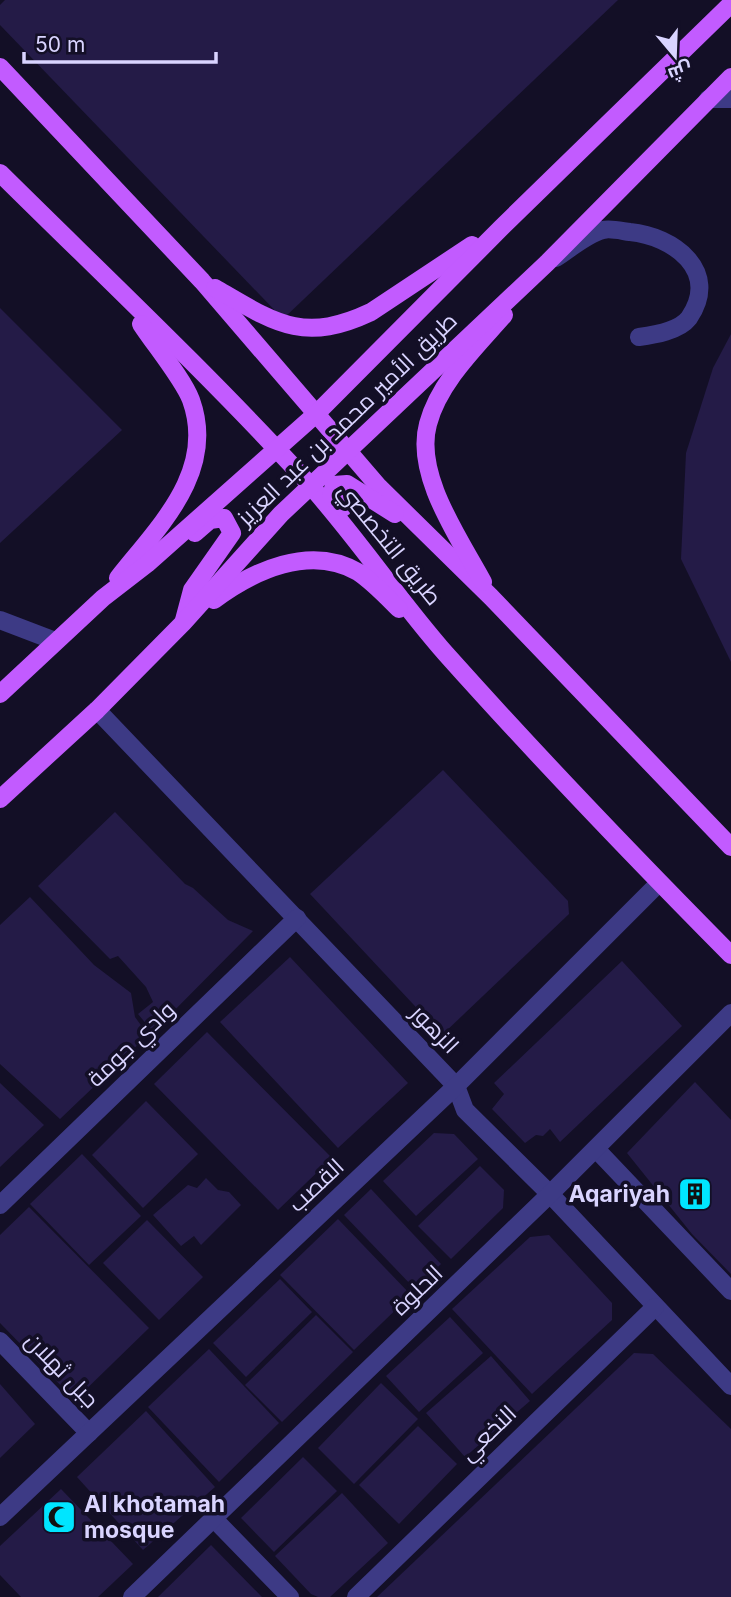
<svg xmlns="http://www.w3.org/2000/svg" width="731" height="1597" font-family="Inter,Cairo,sans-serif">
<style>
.building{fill:#241b47}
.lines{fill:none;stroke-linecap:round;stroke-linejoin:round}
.minor{stroke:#3d3a85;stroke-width:18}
.major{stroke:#c25bff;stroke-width:18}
.labels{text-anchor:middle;stroke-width:7;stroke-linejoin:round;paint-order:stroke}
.street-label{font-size:23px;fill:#d9d4ff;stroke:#130f26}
.poi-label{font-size:23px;font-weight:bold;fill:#d9d4ff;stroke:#130f26;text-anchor:end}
</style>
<rect width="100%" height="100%" fill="#130f26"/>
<!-- building -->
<g class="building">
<polygon points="5,0 618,0 283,319 0,25 0,5"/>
<polygon points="0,308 122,430 0,543"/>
<polygon points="731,334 731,662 681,559 686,453 713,368"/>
<polygon points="443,770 568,901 569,914 442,1035 310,894"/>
<polygon points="115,812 185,884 193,888 228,920 253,931 153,1032 138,1014 153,1002 146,987 118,956 110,959 38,886"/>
<polygon points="30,897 94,965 131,993 135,1017 148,1035 60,1119 0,1064 0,925"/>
<polygon points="290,957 408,1083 338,1148 220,1022"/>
<polygon points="622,961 682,1026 560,1142 550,1129 543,1136 536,1135 525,1143 492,1109 504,1094 494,1083"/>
<polygon points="207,1032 332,1158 278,1210 154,1084"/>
<polygon points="695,1082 731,1120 731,1274 692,1234 627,1153"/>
<polygon points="0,1083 44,1125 0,1167"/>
<polygon points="146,1101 198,1154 143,1208 92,1155"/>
<polygon points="434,1133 454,1134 478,1159 416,1216 383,1181"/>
<polygon points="82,1154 141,1216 89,1265 30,1204"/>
<polygon points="480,1166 504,1190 503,1208 451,1259 418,1226"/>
<polygon points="206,1178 218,1190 229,1192 241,1205 201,1245 194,1236 181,1246 153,1215 188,1185 197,1188"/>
<polygon points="371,1189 441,1264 415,1289 344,1215"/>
<polygon points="29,1207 149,1328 75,1400 0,1323 0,1235"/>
<polygon points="338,1219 411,1295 354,1350 280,1275"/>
<polygon points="147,1220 203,1277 159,1320 103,1263"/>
<polygon points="549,1235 612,1303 612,1320 532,1394 452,1309 530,1237"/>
<polygon points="280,1279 312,1312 246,1377 213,1343"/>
<polygon points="316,1315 353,1352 282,1422 245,1385"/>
<polygon points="450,1317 483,1353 419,1412 386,1376"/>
<polygon points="209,1349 279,1423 219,1482 148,1407"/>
<polygon points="634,1353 653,1354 731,1429 731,1597 377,1597"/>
<polygon points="491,1356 530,1401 465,1457 426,1413"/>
<polygon points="381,1383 418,1419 354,1484 318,1448"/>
<polygon points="0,1384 35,1424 0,1458"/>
<polygon points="146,1411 215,1487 143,1550 77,1477"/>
<polygon points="418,1426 457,1464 399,1524 359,1485"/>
<polygon points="303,1457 337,1491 274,1552 241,1518"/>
<polygon points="61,1489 133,1564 98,1597 21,1597 0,1575 0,1546"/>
<polygon points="342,1493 388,1543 330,1597 318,1597 311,1594 275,1556"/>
<polygon points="211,1545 262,1597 158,1597"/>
</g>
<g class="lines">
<!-- minor -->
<g class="minor">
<polyline points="708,99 731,99"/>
<path d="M 556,258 C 570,249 587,234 603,230 C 610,228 622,231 630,232 C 673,236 721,271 689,318 C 679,331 654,335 639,337"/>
<polyline points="0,620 55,641"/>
<polyline points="97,710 456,1086 465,1110 550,1194 731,1386"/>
<polyline points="596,1149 731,1291"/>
<polyline points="0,1205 297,918"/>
<polyline points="0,1341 89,1433"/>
<polyline points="0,1517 456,1086 659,883"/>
<polyline points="215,1520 290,1597"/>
<polyline points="132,1597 550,1194 731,1013"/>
<polyline points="356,1597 655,1307"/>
</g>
<!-- major -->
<g class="major">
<polyline points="0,67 202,281 379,487 491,597 731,847"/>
<path d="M 0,173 C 101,273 204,370 300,474 C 353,531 395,596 446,654 C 538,757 634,857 731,955"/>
<path d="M 215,288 C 275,323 303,344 371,312 L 472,245"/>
<polyline points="343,508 331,496 334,485 347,484 395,514"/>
<path d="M 118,578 C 158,527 217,472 191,400 C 183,379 154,344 141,324"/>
<path d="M 483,582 C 460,539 414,475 428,424 C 439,382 477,346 504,315"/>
<path d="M 214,600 C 253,571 310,544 358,572 C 373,582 386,596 399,609"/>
<polyline points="184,620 192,590 232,533 224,518 210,520 195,533"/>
<polyline points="0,694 103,598 147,564 316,414 502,227 731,4"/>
<polyline points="0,799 97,710 183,623 281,514 547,263 731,77"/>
</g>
</g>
<!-- icons -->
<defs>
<g id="building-square" transform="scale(1.75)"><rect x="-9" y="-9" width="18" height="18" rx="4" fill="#00e5ff" stroke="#130f26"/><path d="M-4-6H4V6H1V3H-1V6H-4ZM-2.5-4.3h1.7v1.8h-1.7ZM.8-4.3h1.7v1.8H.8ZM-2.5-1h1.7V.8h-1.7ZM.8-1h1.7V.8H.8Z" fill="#111"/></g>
<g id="mosque-square" transform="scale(1.75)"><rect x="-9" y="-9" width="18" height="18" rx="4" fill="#00e5ff" stroke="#130f26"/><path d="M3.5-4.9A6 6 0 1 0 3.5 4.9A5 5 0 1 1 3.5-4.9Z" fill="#111"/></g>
</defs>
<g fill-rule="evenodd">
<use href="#building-square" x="695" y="1194"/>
<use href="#mosque-square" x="59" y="1517"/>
</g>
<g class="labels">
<!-- street labels -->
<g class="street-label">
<text transform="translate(347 419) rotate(-44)" y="8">طريق الأمير محمد بن عبد العزيز</text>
<text transform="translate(390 544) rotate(51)" y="8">طريق التخصصي</text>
<text transform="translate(435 1029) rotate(46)" y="8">الزهور</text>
<text transform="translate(131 1044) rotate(-44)" y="8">وادي جومة</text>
<text transform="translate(316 1185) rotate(-43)" y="8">القصب</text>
<text transform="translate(417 1290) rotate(-44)" y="8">الحلوة</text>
<text transform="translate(62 1370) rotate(46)" y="8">جبل ثهلان</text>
<text transform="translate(488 1433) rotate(-44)" y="8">النخعي</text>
</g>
<!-- poi labels -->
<g class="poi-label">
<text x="670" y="1202">Aqariyah</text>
<text x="84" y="1512" text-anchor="start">Al khotamah<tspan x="84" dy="26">mosque</tspan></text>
</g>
</g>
<!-- north arrow -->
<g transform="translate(675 56) rotate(161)" stroke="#130f26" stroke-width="5" paint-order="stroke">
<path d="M0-5L12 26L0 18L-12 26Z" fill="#d9d4ff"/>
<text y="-10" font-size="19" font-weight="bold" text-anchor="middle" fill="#d9d4ff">ش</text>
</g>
<!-- scale -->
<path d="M24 52v10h192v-10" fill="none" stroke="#d9d4ff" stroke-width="3.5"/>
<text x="35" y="52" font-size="21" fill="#d9d4ff" stroke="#130f26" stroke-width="5" paint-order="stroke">50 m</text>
</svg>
